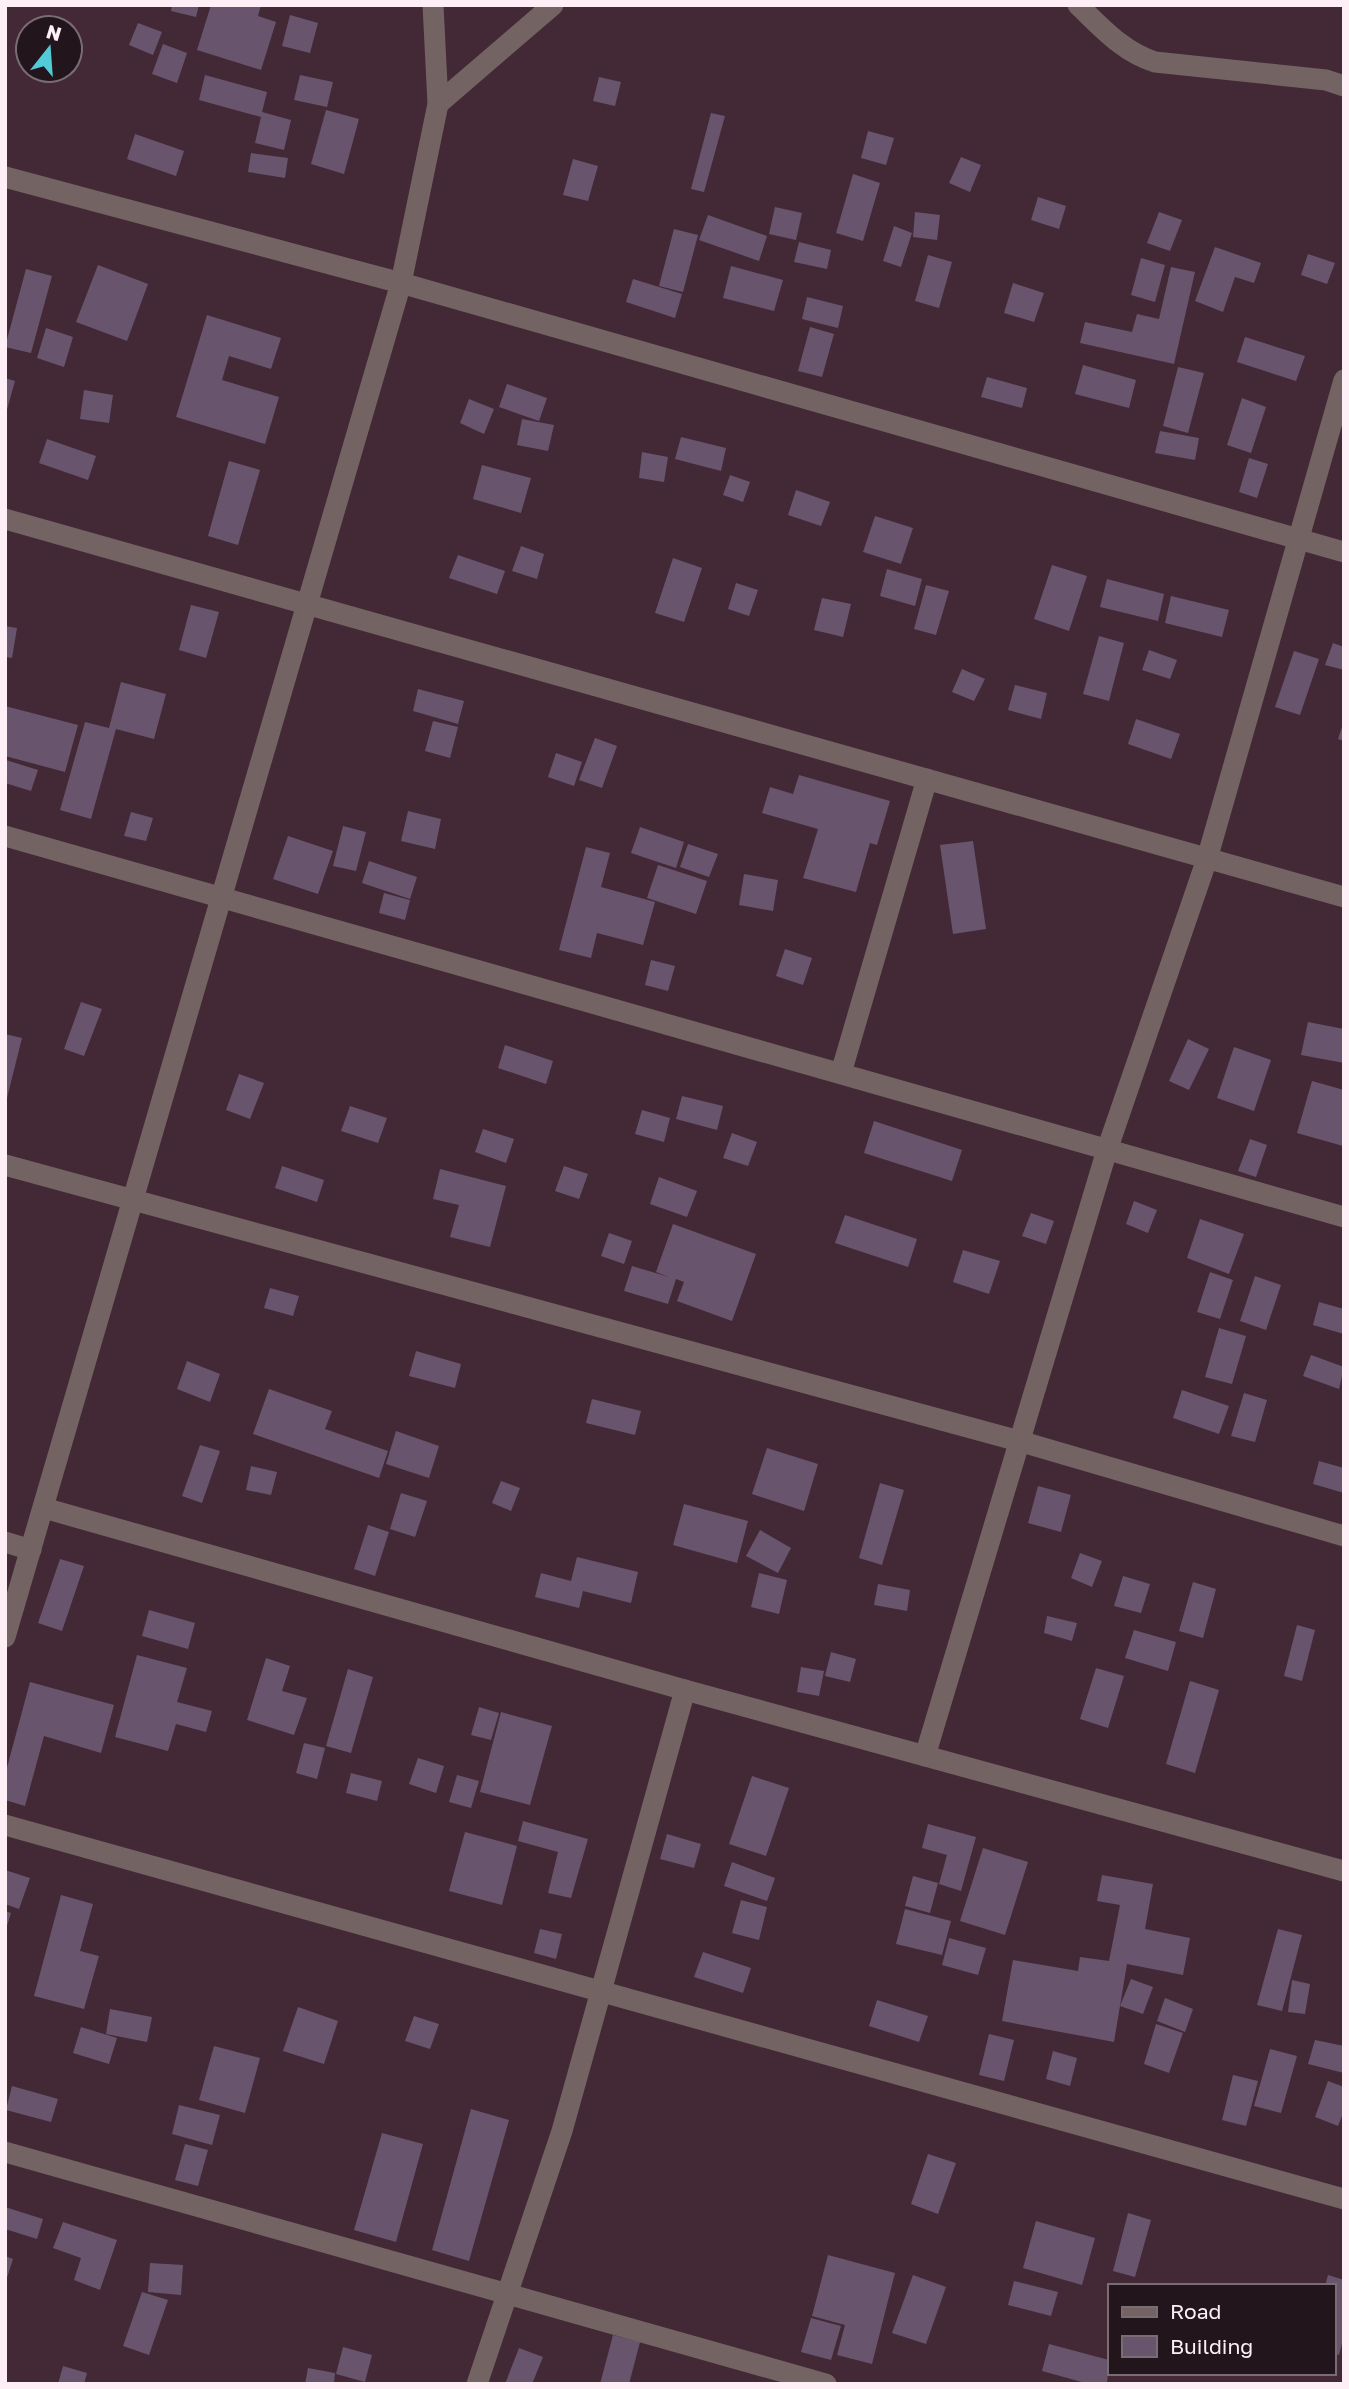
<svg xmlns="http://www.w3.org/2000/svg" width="1349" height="2389" font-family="'Golos Text',sans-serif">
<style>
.building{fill:#68556d}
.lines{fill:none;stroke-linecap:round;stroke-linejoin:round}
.minor{stroke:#736363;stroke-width:21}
</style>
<rect width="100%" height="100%" fill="#432836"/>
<!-- building -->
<g class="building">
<polygon points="172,5 199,5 196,17 171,11"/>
<polygon points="211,5 261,5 258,16 276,22 261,70 197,50"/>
<polygon points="290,15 318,23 310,53 282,46"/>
<polygon points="138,23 162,32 153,55 129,45"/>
<polygon points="163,44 187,53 177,83 152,74"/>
<polygon points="205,75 267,92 262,112 291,120 284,150 255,143 261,117 199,100"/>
<polygon points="300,75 333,82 327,107 294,100"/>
<polygon points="599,77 621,82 615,106 593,101"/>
<polygon points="326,110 359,119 344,174 311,164"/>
<polygon points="711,113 725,116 704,192 691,189"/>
<polygon points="868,131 894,138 886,165 861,158"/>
<polygon points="135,134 184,151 176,176 127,159"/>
<polygon points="251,153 288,158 285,178 248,172"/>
<polygon points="961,157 981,165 970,192 949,183"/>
<polygon points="573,159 598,166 588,201 563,195"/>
<polygon points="853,174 880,183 863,241 836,233"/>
<polygon points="1038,197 1066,206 1059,229 1031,220"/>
<polygon points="775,207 802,213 796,240 769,234"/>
<polygon points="915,212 940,215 937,240 913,237"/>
<polygon points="1159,212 1182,220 1170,251 1147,243"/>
<polygon points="708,215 767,236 759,261 699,240"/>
<polygon points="894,226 912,233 901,267 883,261"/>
<polygon points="674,229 698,235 683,292 659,286"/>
<polygon points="799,242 831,250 827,269 794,262"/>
<polygon points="1215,247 1261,263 1254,283 1235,277 1223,312 1195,301"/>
<polygon points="1308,254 1335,263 1327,284 1301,275"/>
<polygon points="928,255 952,262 939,308 915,301"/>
<polygon points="1141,258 1165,265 1155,302 1131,295"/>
<polygon points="98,265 148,284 127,341 76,322"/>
<polygon points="731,266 783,280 774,311 723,298"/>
<polygon points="1171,267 1195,272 1174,364 1080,343 1085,322 1132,332 1137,314 1159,319"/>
<polygon points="26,269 52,276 31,353 5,347"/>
<polygon points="633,279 682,294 675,318 626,302"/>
<polygon points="1013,283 1044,293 1034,322 1004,313"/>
<polygon points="807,297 843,306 838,328 802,319"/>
<polygon points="207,315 281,338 271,369 229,356 222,380 279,397 265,444 176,417"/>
<polygon points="810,327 834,334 822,377 798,371"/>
<polygon points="46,328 73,337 64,367 37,358"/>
<polygon points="1245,337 1305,356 1296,381 1237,362"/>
<polygon points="1083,365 1136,380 1129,408 1075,394"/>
<polygon points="1178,367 1204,373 1188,433 1163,426"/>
<polygon points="987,377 1027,388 1022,408 981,397"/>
<polygon points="5,378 15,381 6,413 5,413"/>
<polygon points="507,384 547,398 539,421 499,407"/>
<polygon points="84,390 113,395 109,423 80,419"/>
<polygon points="1242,398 1266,407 1251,453 1227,445"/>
<polygon points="469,399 494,409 484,434 460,423"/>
<polygon points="522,419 554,425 548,451 517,445"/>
<polygon points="1160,431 1199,438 1195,460 1155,453"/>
<polygon points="681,437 726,448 721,471 675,459"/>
<polygon points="47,439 96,456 88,480 39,463"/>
<polygon points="642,452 668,457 664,482 639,478"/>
<polygon points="1249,458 1268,464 1257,498 1239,492"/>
<polygon points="229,461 260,470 238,545 208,536"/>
<polygon points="482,465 531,478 521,513 473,499"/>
<polygon points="730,475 750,482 743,502 723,495"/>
<polygon points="796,490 830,502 821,526 788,515"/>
<polygon points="875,516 913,528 901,564 863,552"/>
<polygon points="521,546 544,554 537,579 512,571"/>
<polygon points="458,555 505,571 497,594 449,578"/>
<polygon points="673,558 702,568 684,622 655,613"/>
<polygon points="1052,565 1087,576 1069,631 1034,619"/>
<polygon points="887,569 922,579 915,606 880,596"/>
<polygon points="1107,579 1164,594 1158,621 1100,607"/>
<polygon points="736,583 758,590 749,616 728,609"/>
<polygon points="926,585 949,591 936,635 914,629"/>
<polygon points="1171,596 1229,610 1222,637 1165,623"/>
<polygon points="822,598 851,604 843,637 814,630"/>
<polygon points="191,605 219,612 206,658 179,650"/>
<polygon points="5,626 17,628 12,658 5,657"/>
<polygon points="1099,636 1124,643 1109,701 1083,694"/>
<polygon points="1333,643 1344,647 1344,670 1325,665"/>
<polygon points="1149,650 1177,660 1170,679 1142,670"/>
<polygon points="1294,651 1319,659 1300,715 1275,707"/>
<polygon points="962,669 985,679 974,701 952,692"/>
<polygon points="121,682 166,694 154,739 116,729 91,819 60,810 85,722 109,728"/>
<polygon points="1015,685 1047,693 1041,719 1008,710"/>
<polygon points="418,689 464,701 458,724 413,711"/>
<polygon points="5,706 78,725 65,772 5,756"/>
<polygon points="1136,719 1180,734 1171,759 1128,744"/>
<polygon points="433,721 458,727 450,758 425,751"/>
<polygon points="1343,724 1344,724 1344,741 1338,739"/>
<polygon points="595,738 617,746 602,788 579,780"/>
<polygon points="556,753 582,762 574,786 548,777"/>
<polygon points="6,760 38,770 31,791 5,783"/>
<polygon points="799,775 890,801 877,845 870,843 856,892 803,878 818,829 762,813 770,787 793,794"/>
<polygon points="408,811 441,819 435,849 401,841"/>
<polygon points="131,812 153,818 146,841 124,836"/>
<polygon points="343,826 366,832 356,871 333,866"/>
<polygon points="640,827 684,842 676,868 631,853"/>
<polygon points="288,836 333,851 318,894 273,879"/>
<polygon points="973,841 986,929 953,934 940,845"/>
<polygon points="688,844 718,854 709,877 680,867"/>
<polygon points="586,847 610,853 601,887 655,902 643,945 597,933 591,958 559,950"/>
<polygon points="369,861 417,877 410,899 362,883"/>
<polygon points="658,865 707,881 696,914 647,898"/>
<polygon points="744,874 778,880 773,911 739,905"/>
<polygon points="384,893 410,900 405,920 379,913"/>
<polygon points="785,949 812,958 803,985 776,976"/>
<polygon points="651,960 675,966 668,991 645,985"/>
<polygon points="81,1002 102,1009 84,1056 64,1049"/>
<polygon points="1308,1022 1344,1029 1344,1063 1301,1055"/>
<polygon points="5,1034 22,1038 6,1102 5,1102"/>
<polygon points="1188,1039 1209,1049 1189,1090 1169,1081"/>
<polygon points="505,1045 553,1061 546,1084 498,1068"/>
<polygon points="1234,1047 1271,1060 1254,1111 1217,1098"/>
<polygon points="239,1074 264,1083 250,1119 226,1110"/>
<polygon points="1312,1081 1344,1090 1343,1146 1297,1133"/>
<polygon points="682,1096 723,1106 717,1130 676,1119"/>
<polygon points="350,1106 387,1118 378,1143 341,1131"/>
<polygon points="642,1110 670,1118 664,1142 635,1134"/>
<polygon points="874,1121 962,1150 952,1181 864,1153"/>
<polygon points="483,1129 514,1139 506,1163 475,1152"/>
<polygon points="732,1133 757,1142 748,1166 723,1158"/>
<polygon points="1250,1139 1267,1145 1256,1177 1238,1171"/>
<polygon points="282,1166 324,1180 317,1202 275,1188"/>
<polygon points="564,1166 588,1174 579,1199 555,1191"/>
<polygon points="440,1169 506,1186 490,1247 450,1237 459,1205 433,1199"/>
<polygon points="659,1177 697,1191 687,1217 650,1204"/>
<polygon points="1134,1201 1157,1210 1148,1233 1126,1224"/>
<polygon points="1031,1213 1054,1221 1046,1244 1022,1236"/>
<polygon points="845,1215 917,1239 908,1267 835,1243"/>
<polygon points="1200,1219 1244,1234 1229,1274 1187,1258"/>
<polygon points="673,1224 756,1254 732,1321 677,1301 684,1282 676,1279 668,1304 624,1291 632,1266 669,1277 656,1272"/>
<polygon points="609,1233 632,1241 624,1264 601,1256"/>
<polygon points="963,1250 1000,1261 989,1294 953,1282"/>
<polygon points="1210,1272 1233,1280 1220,1319 1197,1312"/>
<polygon points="1255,1276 1281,1285 1266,1330 1240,1321"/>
<polygon points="270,1288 299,1296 293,1316 264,1308"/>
<polygon points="1319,1302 1344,1309 1344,1334 1313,1325"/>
<polygon points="1219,1328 1246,1336 1232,1384 1205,1377"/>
<polygon points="416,1351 461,1364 455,1388 409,1376"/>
<polygon points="1311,1355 1344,1367 1339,1389 1303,1376"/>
<polygon points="187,1361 220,1374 210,1402 177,1389"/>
<polygon points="269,1389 332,1411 325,1429 388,1451 379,1478 253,1434"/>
<polygon points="1182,1390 1229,1406 1219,1434 1173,1418"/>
<polygon points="1244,1393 1267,1400 1255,1442 1231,1436"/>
<polygon points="592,1399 641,1411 635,1435 586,1423"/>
<polygon points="396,1431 439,1446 429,1478 386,1464"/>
<polygon points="200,1445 220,1451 202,1503 182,1496"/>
<polygon points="767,1448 818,1464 804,1511 752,1494"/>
<polygon points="1319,1461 1344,1468 1344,1493 1313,1484"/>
<polygon points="251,1466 277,1472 271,1495 246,1490"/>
<polygon points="501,1481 520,1488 511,1511 492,1503"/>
<polygon points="880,1483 904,1490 882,1565 859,1558"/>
<polygon points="1038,1486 1071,1495 1061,1532 1028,1523"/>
<polygon points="401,1493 427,1501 415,1537 390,1529"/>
<polygon points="684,1504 748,1521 737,1563 673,1545"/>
<polygon points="368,1525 389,1532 375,1576 354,1569"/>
<polygon points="760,1530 791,1548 778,1573 746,1556"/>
<polygon points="1080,1553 1102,1561 1092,1587 1071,1578"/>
<polygon points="577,1557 638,1572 631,1603 583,1591 579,1608 535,1597 541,1573 571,1581"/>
<polygon points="60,1559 84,1566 62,1631 38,1623"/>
<polygon points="759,1573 787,1580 779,1614 751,1607"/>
<polygon points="1123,1576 1150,1584 1141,1613 1114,1606"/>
<polygon points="1193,1582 1216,1589 1203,1638 1179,1631"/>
<polygon points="878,1584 910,1590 907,1611 874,1605"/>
<polygon points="149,1610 195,1623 188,1649 142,1636"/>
<polygon points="1047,1616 1077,1623 1072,1641 1044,1633"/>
<polygon points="1297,1625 1315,1630 1302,1681 1284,1676"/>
<polygon points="1134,1630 1176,1642 1168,1671 1125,1658"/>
<polygon points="831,1652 856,1659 850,1682 825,1676"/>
<polygon points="137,1655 187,1668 177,1702 212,1711 206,1732 176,1724 168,1751 115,1737"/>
<polygon points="266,1658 290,1666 282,1691 307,1698 294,1735 247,1720"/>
<polygon points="801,1667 824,1671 819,1696 797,1692"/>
<polygon points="1096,1668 1124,1676 1108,1728 1080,1719"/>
<polygon points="348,1669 373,1677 351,1753 326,1746"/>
<polygon points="1190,1681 1219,1690 1195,1773 1166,1764"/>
<polygon points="30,1682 114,1705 101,1753 44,1736 25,1806 5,1800 5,1775"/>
<polygon points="479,1707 499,1713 491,1740 471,1735"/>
<polygon points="501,1712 552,1726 530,1805 480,1792"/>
<polygon points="304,1743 325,1748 317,1779 296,1773"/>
<polygon points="418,1758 444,1766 436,1793 409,1784"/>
<polygon points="351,1773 382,1781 377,1801 346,1793"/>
<polygon points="457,1775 479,1781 471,1808 449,1802"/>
<polygon points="752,1776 789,1788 766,1856 729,1844"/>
<polygon points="523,1821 588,1839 571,1898 548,1893 558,1852 518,1841"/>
<polygon points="928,1824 976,1837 961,1891 939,1884 947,1855 922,1848"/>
<polygon points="465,1832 517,1846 502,1905 449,1891"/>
<polygon points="667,1834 701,1844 694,1868 660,1859"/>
<polygon points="983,1848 1028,1862 1005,1935 960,1921"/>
<polygon points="732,1862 775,1878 767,1901 724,1886"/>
<polygon points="5,1870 30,1878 19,1909 5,1904"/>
<polygon points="1102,1875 1153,1884 1145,1929 1190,1938 1183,1975 1127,1964 1114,2042 1002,2021 1013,1960 1078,1971 1080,1957 1109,1961 1120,1905 1097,1901"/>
<polygon points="913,1876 938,1883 930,1913 905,1906"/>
<polygon points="61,1895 93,1904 80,1951 99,1956 84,2009 34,1996"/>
<polygon points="741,1900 767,1907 759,1940 732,1933"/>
<polygon points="905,1909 951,1921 942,1955 896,1944"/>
<polygon points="5,1911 11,1913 6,1929 5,1929"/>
<polygon points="540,1929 562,1934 556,1959 534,1953"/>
<polygon points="1278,1929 1302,1935 1282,2011 1257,2005"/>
<polygon points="949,1938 986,1948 978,1975 942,1965"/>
<polygon points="703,1952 751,1968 743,1993 694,1977"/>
<polygon points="1131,1979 1153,1987 1143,2014 1120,2006"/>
<polygon points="1292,1980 1310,1984 1305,2014 1288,2012"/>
<polygon points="1165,1998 1193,2009 1185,2032 1157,2021"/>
<polygon points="877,2000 928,2016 919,2042 869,2026"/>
<polygon points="298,2007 338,2021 324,2064 283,2051"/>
<polygon points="110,2009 152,2017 147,2042 106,2034"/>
<polygon points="414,2016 439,2024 430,2049 405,2041"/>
<polygon points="1156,2024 1183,2033 1169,2073 1144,2064"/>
<polygon points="81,2027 117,2038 109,2064 73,2053"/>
<polygon points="989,2034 1014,2040 1004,2081 979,2075"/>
<polygon points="1315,2040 1344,2046 1344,2073 1308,2064"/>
<polygon points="214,2046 260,2058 245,2113 199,2100"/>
<polygon points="1270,2049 1297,2056 1281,2113 1254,2106"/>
<polygon points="1053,2051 1077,2058 1070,2086 1046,2079"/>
<polygon points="1233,2075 1258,2081 1246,2126 1222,2120"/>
<polygon points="1328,2081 1344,2087 1344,2111 1338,2126 1315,2117"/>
<polygon points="12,2086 58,2099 51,2122 6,2110"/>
<polygon points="179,2105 220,2115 212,2145 172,2134"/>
<polygon points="471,2109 509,2120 469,2261 432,2250"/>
<polygon points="382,2133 423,2144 396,2242 354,2230"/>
<polygon points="185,2144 208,2150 198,2186 175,2180"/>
<polygon points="928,2154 956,2163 938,2214 911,2204"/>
<polygon points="5,2207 43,2219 37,2239 5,2229"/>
<polygon points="1128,2213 1151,2220 1135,2277 1113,2271"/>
<polygon points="1036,2221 1095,2238 1082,2285 1023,2268"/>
<polygon points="63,2222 117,2240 100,2290 74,2280 81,2258 53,2248"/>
<polygon points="828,2255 895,2273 872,2364 837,2355 845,2325 812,2316"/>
<polygon points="5,2256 13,2259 6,2281 5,2281"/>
<polygon points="150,2263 183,2265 181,2295 148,2292"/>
<polygon points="913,2275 946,2287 926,2344 892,2333"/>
<polygon points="1328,2275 1344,2280 1344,2336 1339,2355 1333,2353 1333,2286 1325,2286"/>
<polygon points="1014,2281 1058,2292 1051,2316 1008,2305"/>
<polygon points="142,2292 168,2300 149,2355 123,2346"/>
<polygon points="811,2318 841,2326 831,2360 801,2352"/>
<polygon points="613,2335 640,2342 629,2384 600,2384"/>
<polygon points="1049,2344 1109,2360 1107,2384 1089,2384 1042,2371"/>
<polygon points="343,2347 372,2355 365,2382 336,2374"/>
<polygon points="519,2348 543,2357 532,2384 505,2384"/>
<polygon points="63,2366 87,2373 84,2384 58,2384"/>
<polygon points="308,2368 335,2373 334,2384 305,2384"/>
</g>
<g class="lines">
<!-- minor -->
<g class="minor">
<path d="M 1078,5 C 1102,28 1123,52 1155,62 L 1326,80 L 1344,86"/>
<polyline points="438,104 553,5"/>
<polyline points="5,177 401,283 1344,552"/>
<polyline points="5,519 1344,897"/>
<polyline points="5,836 1344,1217"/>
<polyline points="841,1073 927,779"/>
<polyline points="5,1165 1019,1441 1344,1536"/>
<polyline points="44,1508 685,1690 1344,1871"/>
<polyline points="5,1542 31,1550"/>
<polyline points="5,1637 401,283 438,104 433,5"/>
<polyline points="925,1756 1107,1150 1207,859 1344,380"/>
<polyline points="5,1825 1344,2199"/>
<polyline points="5,2152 826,2384"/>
<polyline points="477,2384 562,2131 685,1690"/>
</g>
</g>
<!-- border -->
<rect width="1349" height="2389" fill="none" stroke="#feeff6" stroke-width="14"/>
<!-- legend -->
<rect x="1108" y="2284" width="228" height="91" fill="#22151b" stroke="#7a6c73" stroke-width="2"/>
<rect x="1122" y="2307" width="35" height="10" fill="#736363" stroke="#7a6c73" stroke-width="2"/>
<text x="1170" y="2319" font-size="21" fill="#feeff6">Road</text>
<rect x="1122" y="2336" width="35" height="21" fill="#68556d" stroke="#7a6c73" stroke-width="2"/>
<text x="1170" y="2354" font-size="21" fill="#feeff6">Building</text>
<!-- north arrow -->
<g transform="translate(49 49) rotate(17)"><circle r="33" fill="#22151b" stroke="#7a6c73" stroke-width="2"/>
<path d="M0-5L12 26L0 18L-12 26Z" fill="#52cbd7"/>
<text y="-10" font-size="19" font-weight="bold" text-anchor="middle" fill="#feeff6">N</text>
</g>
</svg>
